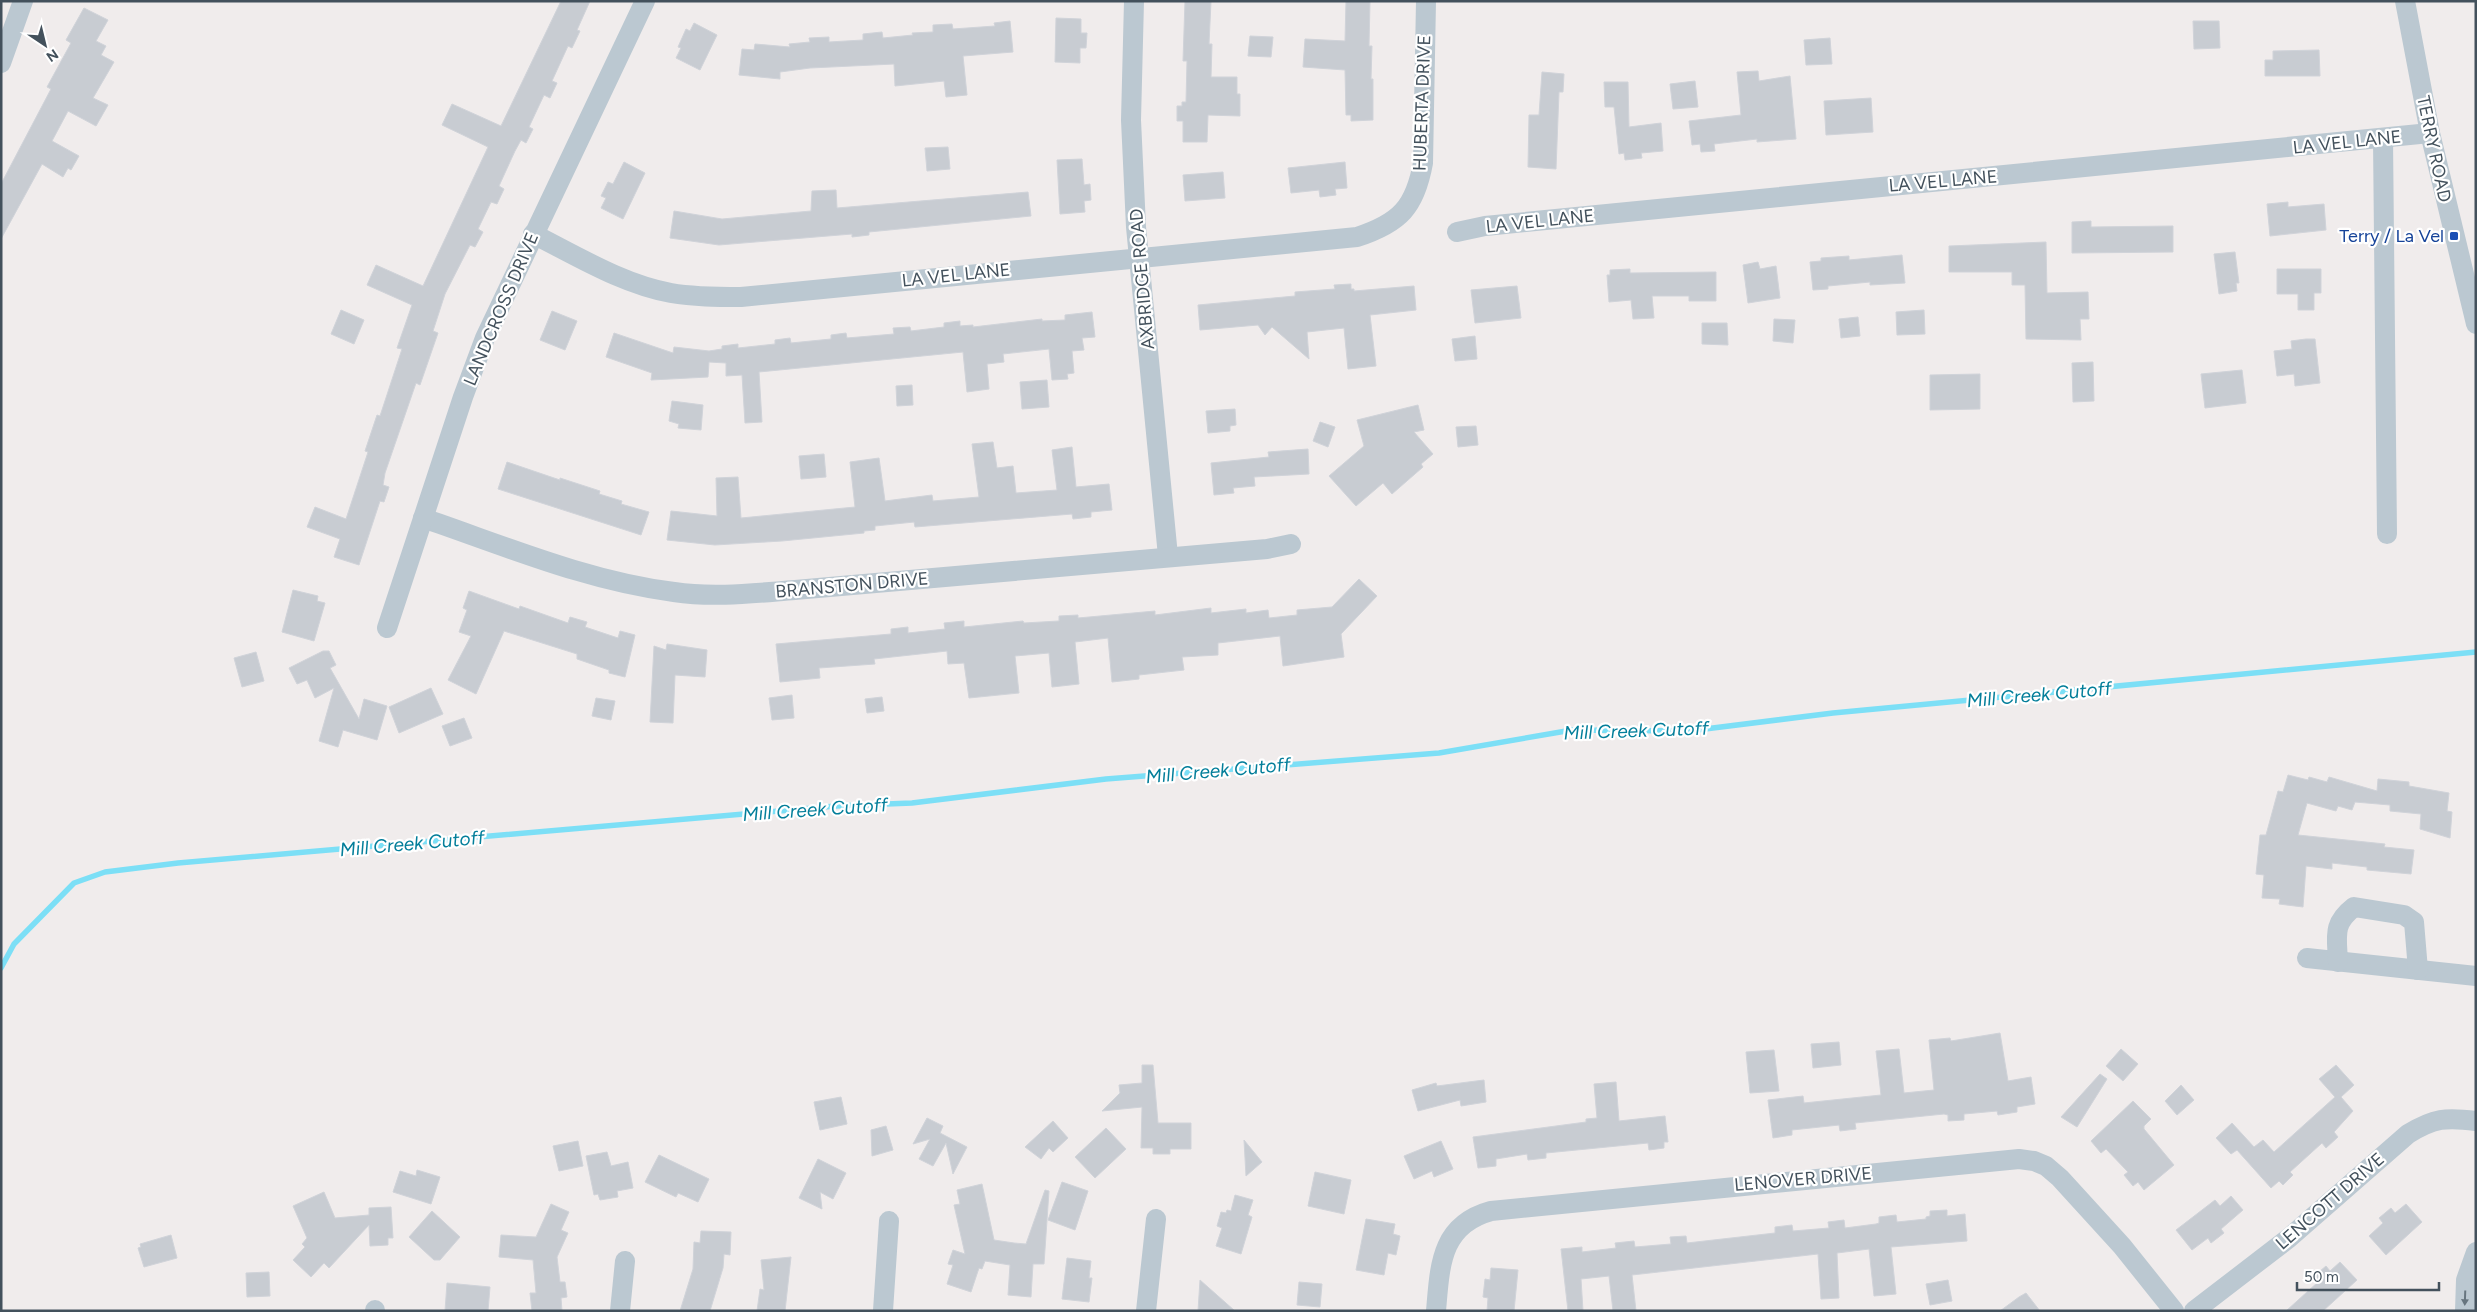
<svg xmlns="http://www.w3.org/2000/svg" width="2477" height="1312" font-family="Figtree,sans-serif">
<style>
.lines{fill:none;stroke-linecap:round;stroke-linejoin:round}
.stream{stroke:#7cdff6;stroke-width:5.5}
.building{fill:#c8ccd2;stroke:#d0d3d9}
.minor{stroke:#bbc8d1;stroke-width:20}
.oneway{fill:#67757f}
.transit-dot{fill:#1a4fb4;stroke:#fff;stroke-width:2}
.labels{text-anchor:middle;stroke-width:4.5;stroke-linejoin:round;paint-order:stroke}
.street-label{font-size:18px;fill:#43515c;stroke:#fff}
.transit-label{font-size:18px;fill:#164399;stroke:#fff;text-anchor:end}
.water-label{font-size:19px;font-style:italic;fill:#037e9a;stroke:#fff}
</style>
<rect width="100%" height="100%" fill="#f0ecec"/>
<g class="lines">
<!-- stream -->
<polyline class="stream" points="1,968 14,944 74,883 105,872 178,863 836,806 912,803 1106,779 1439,753 1572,730 1689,731 1833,713 2476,652"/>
</g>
<!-- building -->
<g class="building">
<polygon points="561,1 590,1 577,30 580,31 572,48 568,46 552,81 557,83 550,98 544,95 529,127 533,129 526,143 521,140 515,151 499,186 504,189 497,204 491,202 478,229 483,232 475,247 470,245 445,294 433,331 438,333 420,385 416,383 385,473 383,485 389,487 384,502 380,501 359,565 334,557 340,539 307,527 315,507 346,519 368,452 365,451 377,415 380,416 402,349 397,348 412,305 367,285 376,265 423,286 488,147 442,125 452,104 501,126"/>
<polygon points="1185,1 1211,1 1209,44 1212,44 1211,77 1237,77 1237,94 1240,94 1240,116 1208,115 1207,142 1183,142 1183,121 1177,121 1177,106 1182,106 1182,102 1186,102 1187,61 1183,61"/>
<polygon points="1346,1 1370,1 1369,46 1372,46 1371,79 1373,79 1373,120 1351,121 1351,115 1346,115 1345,70 1303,67 1305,39 1345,41"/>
<polygon points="84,8 108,20 96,41 106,46 101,55 114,62 93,98 108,105 96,126 68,111 52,141 79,156 71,170 68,168 63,177 42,164 1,239 1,184 51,89 47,87 71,43 66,40"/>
<polygon points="1056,18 1081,19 1081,33 1087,33 1086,48 1080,48 1080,63 1055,62"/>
<polygon points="1010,21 1013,52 963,56 967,95 946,97 944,81 895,86 894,64 810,68 780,72 780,79 739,75 742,49 754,50 755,44 790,47 789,44 810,42 809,38 829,37 829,42 863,40 863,34 882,32 883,38 913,35 912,33 933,32 933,25 952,24 953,29 995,26 994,23"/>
<polygon points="2193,21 2219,21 2220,48 2194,49"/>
<polygon points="694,23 717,35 700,70 676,58 681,48 678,47 686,29 690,31"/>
<polygon points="1250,36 1273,37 1271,57 1248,56"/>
<polygon points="1830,38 1832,64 1806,65 1804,40"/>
<polygon points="2319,50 2320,76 2265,76 2265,60 2273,60 2273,51"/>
<polygon points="1758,71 1759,81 1790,76 1796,139 1757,142 1757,139 1714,144 1715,151 1701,152 1700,144 1692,145 1689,121 1741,115 1737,72"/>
<polygon points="1542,72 1564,74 1563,92 1559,92 1556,169 1528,167 1529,115 1539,115"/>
<polygon points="1695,81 1698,107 1673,109 1670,84"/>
<polygon points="1604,82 1628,82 1629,127 1661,123 1663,151 1641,153 1642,158 1625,160 1624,153 1619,154 1614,107 1605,107"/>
<polygon points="1871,98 1873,132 1826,135 1824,101"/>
<polygon points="948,147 950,169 927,171 925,148"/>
<polygon points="1082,159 1084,185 1090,184 1091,200 1084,201 1085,212 1060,214 1057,160"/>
<polygon points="624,162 645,173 623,219 601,208 606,198 601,196 608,182 613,184"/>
<polygon points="1345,162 1347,188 1335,189 1336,195 1320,197 1319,190 1291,193 1288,168"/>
<polygon points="1223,172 1225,198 1185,201 1183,175"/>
<polygon points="836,190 837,208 1028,192 1031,216 869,232 869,235 852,237 852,234 719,245 670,238 674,211 722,219 811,211 812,191"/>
<polygon points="2288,202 2288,207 2324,204 2326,230 2270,236 2267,204"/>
<polygon points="2091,221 2091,227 2173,226 2173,252 2072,253 2072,222"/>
<polygon points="2046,242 2047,293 2088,292 2089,319 2080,319 2081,340 2026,339 2025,285 2012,285 2012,272 1949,272 1949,246"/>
<polygon points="2235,252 2239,283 2236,283 2237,291 2219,294 2214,254"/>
<polygon points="1902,255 1905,283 1870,285 1870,282 1828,286 1828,289 1813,290 1810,262 1821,261 1821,258 1849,256 1849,260"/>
<polygon points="1758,262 1760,269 1776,266 1780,298 1748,303 1743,265"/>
<polygon points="1630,269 1630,273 1716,272 1716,301 1689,301 1689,296 1652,296 1654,318 1633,319 1631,300 1609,302 1607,275 1610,275 1610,270"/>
<polygon points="2277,269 2321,269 2321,293 2314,293 2314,310 2298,310 2298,294 2277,294"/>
<polygon points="1351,284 1351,289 1354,289 1354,291 1414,286 1416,310 1370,315 1376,366 1348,369 1344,328 1307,332 1309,359 1272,327 1265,335 1258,325 1200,330 1198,305 1295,296 1295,292 1335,289 1334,285"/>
<polygon points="1517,286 1521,318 1475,323 1471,290"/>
<polygon points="341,310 364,320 354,344 331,334"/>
<polygon points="1924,310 1925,334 1897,335 1896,312"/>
<polygon points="552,311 577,321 565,350 540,340"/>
<polygon points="1092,312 1095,337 1082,338 1084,350 1072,351 1074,373 1067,374 1068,379 1052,380 1049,349 1003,354 1004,362 987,364 989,389 967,392 963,352 759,372 762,422 745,423 742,375 726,376 726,363 709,362 708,377 651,380 652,373 606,357 614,333 673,353 674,347 709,351 722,349 722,346 738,344 738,348 775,344 775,340 790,338 791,343 831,339 831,335 846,333 847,338 894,334 893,328 910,327 911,331 944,327 944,323 960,321 960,326 973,325 973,327 1042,319 1042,321 1065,320 1065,315"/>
<polygon points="1858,317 1860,336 1841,338 1839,319"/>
<polygon points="1774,319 1795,320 1793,343 1773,341"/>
<polygon points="1702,323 1727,323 1728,345 1702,344"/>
<polygon points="1475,336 1477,359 1455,361 1452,339"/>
<polygon points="2306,339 2315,339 2320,383 2295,386 2294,374 2277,376 2274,351 2292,349 2291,341"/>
<polygon points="2093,362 2094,401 2073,402 2072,363"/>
<polygon points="2242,370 2246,403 2205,408 2201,374"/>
<polygon points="1980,374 1980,409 1930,410 1930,375"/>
<polygon points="1047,380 1049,407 1022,409 1020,382"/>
<polygon points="912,385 913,405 897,406 896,386"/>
<polygon points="672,401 703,405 701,430 678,428 679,424 669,421"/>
<polygon points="1418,405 1424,430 1414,432 1433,454 1421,464 1423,467 1392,494 1383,483 1356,506 1329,476 1364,446 1357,420"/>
<polygon points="1235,409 1236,425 1230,426 1230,431 1208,433 1206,411"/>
<polygon points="1320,422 1335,427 1328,447 1313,441"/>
<polygon points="1476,426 1478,445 1458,447 1456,427"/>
<polygon points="993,442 997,468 1013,466 1016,493 1057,490 1052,450 1072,447 1076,487 1109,484 1112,510 1091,512 1091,517 1073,519 1072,514 915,527 914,522 875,526 875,530 864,531 864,533 782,541 715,545 667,540 671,511 717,516 716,478 738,477 741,518 855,507 850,462 879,458 885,501 932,495 933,501 979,497 972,444"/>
<polygon points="1308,449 1309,474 1254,477 1255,486 1233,488 1234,493 1214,495 1211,463 1269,457 1268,452"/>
<polygon points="824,454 826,477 801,479 799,456"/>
<polygon points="507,462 560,480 560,478 600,491 599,494 622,501 621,504 649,512 641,535 498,489"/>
<polygon points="1359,579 1377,596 1341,634 1344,657 1283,666 1280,636 1218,643 1218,655 1182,657 1184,670 1139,675 1139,679 1112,682 1108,638 1075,642 1079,684 1052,687 1049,653 1015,656 1019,693 969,698 964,663 948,664 947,651 874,659 875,664 819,668 820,678 780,682 776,644 891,634 891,629 908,627 908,633 945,629 944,623 964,621 964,627 1023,621 1024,623 1059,621 1059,616 1078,615 1078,618 1155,611 1155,615 1211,608 1211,613 1246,609 1246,613 1268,610 1269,618 1297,615 1297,610 1332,607"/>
<polygon points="293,590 318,596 317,601 325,603 314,641 282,632"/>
<polygon points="469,591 519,609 520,606 568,623 570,617 587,622 585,627 618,638 620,631 635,635 625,677 609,673 609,670 577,659 577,654 504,631 476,694 448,680 471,636 459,632 467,610 463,608"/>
<polygon points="667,644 707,650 705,677 675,675 673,723 650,722 654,646 666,650"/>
<polygon points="323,651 329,651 336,665 330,668 359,719 364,699 387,706 377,740 343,730 338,747 319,741 334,688 315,698 307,680 297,684 289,668"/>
<polygon points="256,652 264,681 242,687 234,658"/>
<polygon points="431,688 443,714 399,733 389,707"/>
<polygon points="792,695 794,718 772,720 769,698"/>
<polygon points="882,697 884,711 867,713 865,699"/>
<polygon points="596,698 615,701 611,720 592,716"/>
<polygon points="464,718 472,738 450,746 442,726"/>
<polygon points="2288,775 2308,780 2309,777 2327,782 2329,777 2377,791 2378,779 2409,782 2409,786 2449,793 2447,811 2452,812 2450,838 2420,829 2421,814 2390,811 2390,805 2355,802 2352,810 2338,806 2336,811 2307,803 2298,835 2385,844 2384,847 2414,850 2411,874 2367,870 2367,867 2332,863 2332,869 2306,866 2303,907 2279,904 2280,899 2262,898 2264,875 2256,874 2260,835 2266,835 2278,791 2283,792"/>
<polygon points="2000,1033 2008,1081 2031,1077 2035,1104 2017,1107 2017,1112 1998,1115 1997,1111 1964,1114 1964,1120 1948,1121 1948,1115 1944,1114 1855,1123 1856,1129 1840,1131 1839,1125 1792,1130 1792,1135 1773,1138 1768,1100 1803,1096 1804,1103 1881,1095 1876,1051 1899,1049 1904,1093 1934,1090 1929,1040 1950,1038 1951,1041"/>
<polygon points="1839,1042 1841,1065 1813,1068 1811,1044"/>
<polygon points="2121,1049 2138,1064 2123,1081 2106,1066"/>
<polygon points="1774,1050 1779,1091 1750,1093 1746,1052"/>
<polygon points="1142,1065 1153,1065 1158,1123 1191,1123 1191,1149 1170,1149 1170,1154 1153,1154 1153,1148 1141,1148 1142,1107 1102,1111 1120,1093 1119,1085 1142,1083"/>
<polygon points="2336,1065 2354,1085 2341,1097 2353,1111 2334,1132 2338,1137 2326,1148 2322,1143 2290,1172 2293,1175 2283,1185 2279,1181 2271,1188 2237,1150 2231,1154 2216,1138 2232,1123 2254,1147 2263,1140 2274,1152 2335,1097 2319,1079"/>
<polygon points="2100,1074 2107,1079 2077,1127 2061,1117"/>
<polygon points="1484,1080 1486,1102 1461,1106 1460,1100 1418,1111 1412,1090 1436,1083 1437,1086"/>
<polygon points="1616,1082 1619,1121 1665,1116 1668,1142 1664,1142 1664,1148 1649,1150 1648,1143 1546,1153 1546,1158 1528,1160 1527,1154 1496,1159 1496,1166 1478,1168 1473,1137 1586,1122 1586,1119 1597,1118 1594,1084"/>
<polygon points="2181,1085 2194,1100 2177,1115 2165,1101"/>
<polygon points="841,1097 847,1124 820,1130 814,1102"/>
<polygon points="2133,1101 2151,1119 2144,1126 2144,1129 2174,1165 2144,1190 2138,1182 2133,1186 2124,1175 2128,1172 2106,1149 2101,1153 2091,1141"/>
<polygon points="927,1118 943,1126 940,1133 967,1147 953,1174 946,1143 933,1166 919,1159 930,1139 913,1144"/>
<polygon points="1053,1121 1068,1138 1053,1152 1049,1148 1041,1159 1025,1147"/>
<polygon points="886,1126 893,1150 872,1156 871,1130"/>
<polygon points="1106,1128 1126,1149 1095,1178 1075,1157"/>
<polygon points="1244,1140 1262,1162 1246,1176"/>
<polygon points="578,1141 583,1166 559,1171 553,1146"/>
<polygon points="1441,1141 1453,1169 1434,1177 1432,1171 1414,1179 1404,1156"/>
<polygon points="607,1152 611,1166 628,1162 633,1188 617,1191 618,1197 600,1200 598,1194 594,1195 586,1156"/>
<polygon points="659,1155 709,1179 698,1202 678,1193 676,1197 645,1182"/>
<polygon points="818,1159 846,1173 833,1199 820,1192 822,1209 799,1198"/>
<polygon points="417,1170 440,1177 431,1204 393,1192 400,1171 416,1176"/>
<polygon points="1315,1172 1351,1180 1344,1214 1308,1206"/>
<polygon points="1062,1182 1088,1191 1075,1230 1048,1220"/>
<polygon points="982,1184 994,1240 1014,1243 1026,1244 1045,1190 1049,1191 1044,1264 1033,1264 1031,1297 1008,1295 1010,1265 985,1261 982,1269 979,1268 971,1292 947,1284 953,1265 948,1264 953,1250 965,1254 954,1205 960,1204 957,1190"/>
<polygon points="324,1192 335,1218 369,1215 369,1208 391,1207 393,1238 388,1238 388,1245 370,1246 369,1225 329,1268 324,1263 311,1277 293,1260 305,1247 302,1244 307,1238 293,1206"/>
<polygon points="1235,1195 1253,1200 1248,1215 1252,1217 1241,1254 1216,1246 1222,1228 1217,1226 1221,1212 1226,1213 1227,1210 1231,1211"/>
<polygon points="2231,1196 2243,1210 2221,1229 2224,1233 2211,1243 2208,1238 2192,1250 2176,1230 2215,1200 2220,1206"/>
<polygon points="551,1204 569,1212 561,1230 568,1233 557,1257 560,1282 565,1282 567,1297 561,1298 562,1311 532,1311 530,1293 536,1293 533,1260 499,1257 501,1235 536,1237"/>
<polygon points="2406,1204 2422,1222 2386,1255 2369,1236 2383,1223 2379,1218 2391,1208 2395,1213"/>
<polygon points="1947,1210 1947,1216 1965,1214 1967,1241 1891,1247 1896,1294 1874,1296 1869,1249 1837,1253 1839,1298 1821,1299 1818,1254 1632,1275 1636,1311 1613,1311 1609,1276 1581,1279 1583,1311 1568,1311 1561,1249 1582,1247 1582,1252 1616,1248 1615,1243 1634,1241 1635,1247 1671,1244 1670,1237 1686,1236 1687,1243 1775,1233 1775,1227 1792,1225 1793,1231 1829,1228 1828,1222 1844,1220 1845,1228 1876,1224 1879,1223 1879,1217 1896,1215 1897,1222 1926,1219 1926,1217 1930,1216 1930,1211"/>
<polygon points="432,1211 460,1237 440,1260 434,1260 409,1237"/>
<polygon points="1366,1219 1395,1224 1393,1234 1400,1236 1396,1255 1388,1253 1384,1275 1356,1270"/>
<polygon points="701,1231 731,1232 730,1255 724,1254 723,1268 710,1311 680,1311 693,1269 694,1242 700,1243"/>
<polygon points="171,1235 177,1258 144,1267 138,1248 141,1247 140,1244"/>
<polygon points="791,1257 785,1311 757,1311 760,1289 764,1290 761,1260"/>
<polygon points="1067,1258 1091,1261 1089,1278 1092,1278 1089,1302 1062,1299"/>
<polygon points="2340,1262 2357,1280 2323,1311 2286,1311 2318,1282 2313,1277 2326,1266 2330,1271"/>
<polygon points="1491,1268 1518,1270 1514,1311 1487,1311 1488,1298 1483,1297 1485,1279 1490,1280"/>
<polygon points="269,1272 270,1296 247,1297 246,1273"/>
<polygon points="1200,1280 1235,1311 1198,1311"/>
<polygon points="1948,1280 1952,1301 1930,1305 1926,1284"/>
<polygon points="1299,1282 1322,1284 1320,1307 1297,1305"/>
<polygon points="447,1283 490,1287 488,1311 445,1311"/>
<polygon points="2026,1293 2040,1311 2000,1311 2019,1297"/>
</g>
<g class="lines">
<!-- minor -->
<g class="minor">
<polyline points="1134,1 1131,120 1136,227 1168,556"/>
<polyline points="2405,1 2430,133 2476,324"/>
<polyline points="1,63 23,1"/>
<polyline points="2383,139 2387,534"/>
<polyline points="1457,232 1485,226 2430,133"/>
<path d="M 533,234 C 577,256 622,284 671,293 C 694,297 717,297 741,297 L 1357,237 C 1400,223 1415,207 1423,163 L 1426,1"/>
<path d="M 423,518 C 505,546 587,581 674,592 C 714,598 755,593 795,590 L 1267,549 L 1291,544"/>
<polyline points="387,628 463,397 485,338 645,1"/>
<polyline points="2307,958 2476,976"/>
<path d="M 2338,962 C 2337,936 2332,924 2354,907 L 2404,915 L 2414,922 L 2418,970"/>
<polyline points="375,1310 375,1311"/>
<polyline points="620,1311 625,1261"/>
<polyline points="883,1311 889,1221"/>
<polyline points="1146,1311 1156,1219"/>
<path d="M 1436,1311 C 1440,1266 1440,1225 1491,1211 L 2019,1159 L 2034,1161 L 2046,1166 L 2060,1178 L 2122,1246 L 2174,1311"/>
<path d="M 2194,1311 L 2289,1238 L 2408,1134 C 2434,1118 2446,1117 2476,1121"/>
<polyline points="2465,1311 2466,1280 2476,1252"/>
</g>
</g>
<!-- one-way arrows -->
<defs><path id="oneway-solid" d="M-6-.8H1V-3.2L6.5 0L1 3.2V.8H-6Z" transform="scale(1.25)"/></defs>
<use class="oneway" href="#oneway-solid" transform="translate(2465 1298) rotate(92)"/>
<!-- markers -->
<rect class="transit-dot" x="2449" y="231" width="10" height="10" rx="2.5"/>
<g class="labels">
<!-- street labels -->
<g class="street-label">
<text transform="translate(1422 103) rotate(-88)" y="6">HUBERTA DRIVE</text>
<text transform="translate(2347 142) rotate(-6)" y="6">LA VEL LANE</text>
<text transform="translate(2434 149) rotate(78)" y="6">TERRY ROAD</text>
<text transform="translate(1943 181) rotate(-5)" y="6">LA VEL LANE</text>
<text transform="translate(1540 221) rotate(-6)" y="6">LA VEL LANE</text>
<text transform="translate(956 275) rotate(-6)" y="6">LA VEL LANE</text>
<text transform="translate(1142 279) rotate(-95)" y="6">AXBRIDGE ROAD</text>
<text transform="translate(501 309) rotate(-67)" y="6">LANDCROSS DRIVE</text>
<text transform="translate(852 585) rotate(-5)" y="6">BRANSTON DRIVE</text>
<text transform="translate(1803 1179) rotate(-5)" y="6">LENOVER DRIVE</text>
<text transform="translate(2330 1201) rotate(-41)" y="6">LENCOTT DRIVE</text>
</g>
<!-- transit labels -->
<g class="transit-label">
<text x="2444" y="242">Terry / La Vel</text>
</g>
<!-- water labels -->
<g class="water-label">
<text transform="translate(2039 694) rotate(-5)" y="7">Mill Creek Cutoff</text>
<text transform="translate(1636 730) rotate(-2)" y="7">Mill Creek Cutoff</text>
<text transform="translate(1218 770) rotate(-5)" y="7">Mill Creek Cutoff</text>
<text transform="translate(815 809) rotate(-4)" y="7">Mill Creek Cutoff</text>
<text transform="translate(412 843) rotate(-5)" y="7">Mill Creek Cutoff</text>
</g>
</g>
<!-- border -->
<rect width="2477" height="1312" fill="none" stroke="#43515c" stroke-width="5"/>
<!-- north arrow -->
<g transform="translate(45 45) rotate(145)" stroke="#ffffff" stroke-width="4" paint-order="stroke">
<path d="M0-4L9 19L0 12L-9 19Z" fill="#43515c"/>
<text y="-8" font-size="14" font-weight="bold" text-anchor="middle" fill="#43515c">N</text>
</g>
<!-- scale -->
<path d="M2297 1282v8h142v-8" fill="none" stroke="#43515c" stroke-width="2.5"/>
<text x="2304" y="1282" font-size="15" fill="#43515c" stroke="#ffffff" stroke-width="4" paint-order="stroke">50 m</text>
</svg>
